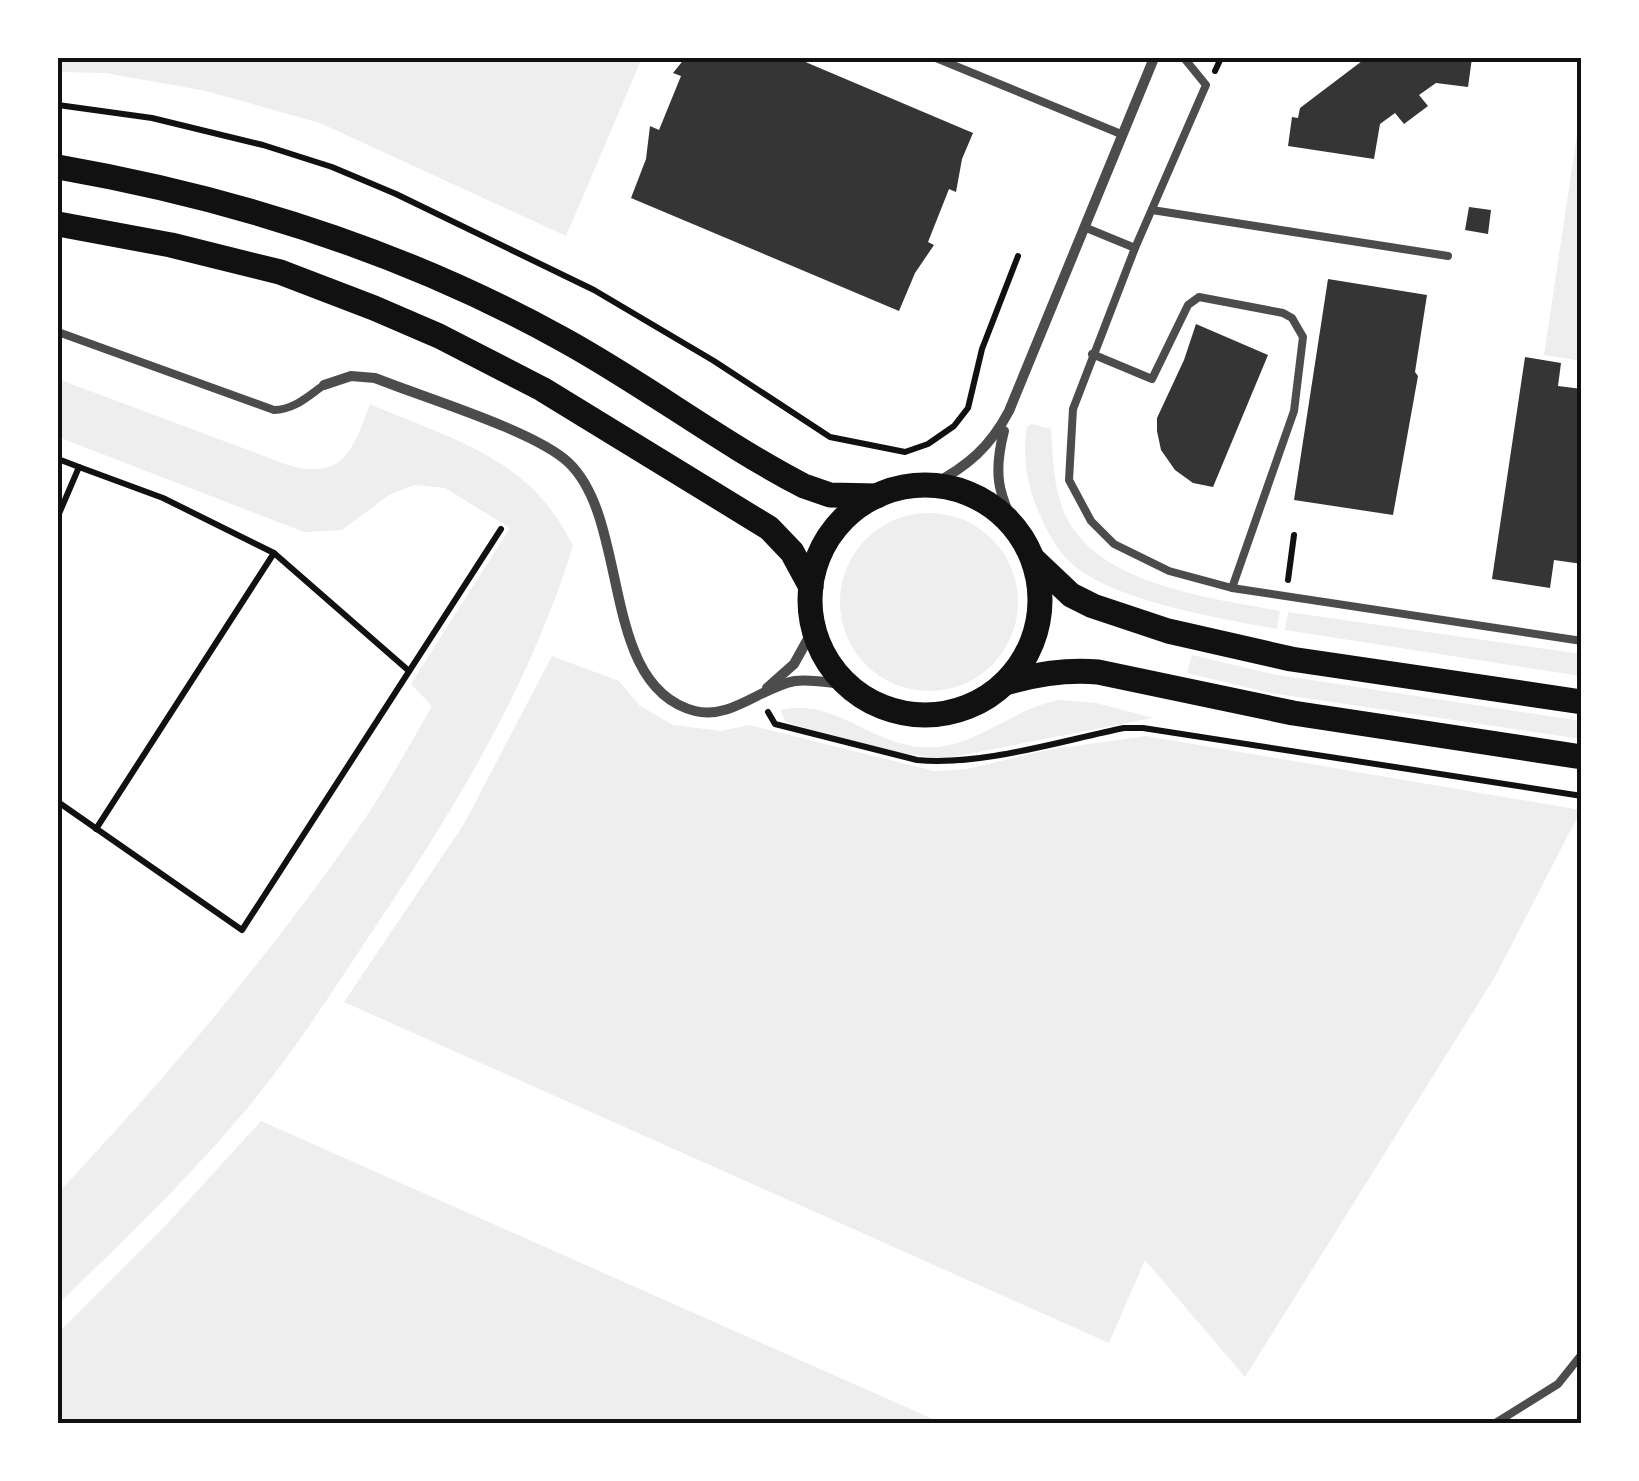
<svg xmlns="http://www.w3.org/2000/svg" width="1639" height="1481" font-family="'Alegreya Sans',sans-serif">
<style>
.green{fill:#eee}
.building{fill:#353535}
.lines{fill:none;stroke-linecap:round;stroke-linejoin:round}
.path{stroke:#111;stroke-width:6}
.service{stroke:#4c4c4c;stroke-width:8}
.minor{stroke:#4c4c4c;stroke-width:10}
.primary{stroke:#111;stroke-width:25}
.neatline{fill:none;stroke:#111;stroke-width:4}
</style>
<rect width="100%" height="100%" fill="#fff"/>
<!-- green -->
<g class="green">
<polygon points="58,58 642,58 566,236 320,123 206,91 105,73 58,72"/>
<polygon points="1581,108 1581,361 1544,355"/>
<path d="M 58,379 L 288,465 C 345,481 353,449 370,404 C 455,441 530,457 573,546 C 533,675 465,792 391,903 C 342,976 295,1053 238,1119 C 182,1185 120,1244 58,1304 L 58,1193 C 170,1074 278,946 370,811 C 392,777 412,741 432,706 L 411,684 L 510,528 L 445,488 L 414,485 L 389,495 L 342,530 L 304,532 L 58,437 Z"/>
<path d="M 1032,424 L 1051,429 C 1053,458 1053,485 1064,512 C 1094,585 1212,598 1280,611 L 1277,629 C 1222,619 1121,602 1077,568 C 1058,554 1047,531 1038,511 C 1027,484 1022,455 1027,427 Z"/>
<circle cx="929" cy="602" r="89"/>
<polygon points="1288,612 1581,654 1581,676 1285,630"/>
<polygon points="1192,655 1272,674 1581,721 1581,739 1271,693 1187,673"/>
<polygon points="552,656 619,681 640,706 673,725 721,731 749,725 934,771 967,769 1047,750 1146,736 1581,810 1496,975 1245,1377 1145,1260 1109,1343 344,1002 464,824"/>
<path d="M 1060,700 L 1096,703 L 1153,718 L 947,758 C 893,756 836,737 785,722 L 781,710 C 833,697 870,744 922,747 C 974,751 1011,708 1060,700 Z"/>
<polygon points="261,1121 942,1423 58,1423 58,1333 168,1223"/>
</g>
<!-- building -->
<g class="building">
<polygon points="685,58 796,58 973,133 962,159 956,192 949,189 928,242 934,245 915,273 899,311 631,198 646,159 650,126 659,130 681,76 673,73"/>
<polygon points="1366,58 1472,58 1468,87 1436,83 1419,95 1428,106 1404,124 1395,113 1380,124 1374,159 1288,146 1292,117 1298,118 1300,108"/>
<polygon points="1469,207 1491,210 1488,234 1465,230"/>
<polygon points="1328,279 1427,295 1415,372 1418,376 1393,515 1294,500"/>
<polygon points="1196,324 1268,355 1213,487 1193,483 1175,470 1161,450 1157,431 1157,418 1184,360"/>
<polygon points="1525,357 1561,363 1558,386 1582,389 1582,564 1554,560 1550,588 1492,579"/>
</g>
<g class="lines">
<!-- path -->
<g class="path">
<polyline points="1215,71 1221,58"/>
<polyline points="58,105 152,118 263,145 332,167 396,194 594,290 714,361 830,437 905,452 928,444 954,426 968,408 982,349 1018,256"/>
<polyline points="58,459 79,467 58,516"/>
<polyline points="79,467 163,498 274,553 409,671"/>
<polyline points="1288,580 1294,535"/>
<path d="M 768,712 L 775,724 L 917,760 C 982,766 1060,741 1124,728 L 1143,728 L 1582,796"/>
<polyline points="58,802 242,930 501,529"/>
<polyline points="96,829 274,553"/>
</g>
<!-- service -->
<g class="service">
<polyline points="936,58 1121,134"/>
<polyline points="1184,58 1206,85 1135,248 1073,409 1069,480 1091,521 1114,544 1169,571 1232,588 1582,641"/>
<polyline points="1152,210 1448,256"/>
<polyline points="1084,227 1135,248"/>
<path d="M 58,332 L 274,410 C 294,410 308,396 324,385"/>
<polyline points="1092,354 1152,379 1188,305 1199,297 1283,313 1292,318 1303,337 1294,411 1232,588"/>
<polyline points="1494,1424 1558,1384 1582,1354"/>
</g>
<!-- minor -->
<g class="minor">
<path d="M 324,385 L 351,376 L 375,378 C 422,397 536,431 569,463 C 631,523 599,686 695,711 C 731,720 761,687 795,681 C 812,679 831,683 848,685"/>
<path d="M 1004,431 C 993,474 998,493 1017,531"/>
<path d="M 932,485 C 968,466 990,447 1009,411 L 1154,58"/>
<polyline points="767,688 794,664 814,628"/>
</g>
<!-- primary -->
<g class="primary">
<path d="M 58,167 C 235,198 406,252 564,340 C 646,385 721,443 804,486 L 830,495 L 877,496"/>
<polyline points="58,224 171,245 280,272 374,308 439,336 542,389 769,528 792,552 811,587"/>
<circle cx="925" cy="600" r="115"/>
<polyline points="1034,560 1071,595 1093,606 1168,631 1291,659 1582,702"/>
<path d="M 1005,683 C 1036,674 1065,669 1098,672 L 1293,713 L 1582,757"/>
</g>
</g>
<!-- border -->
<rect width="1639" height="1481" fill="none" stroke="#ffffff" stroke-width="120"/>
<rect x="60" y="60" width="1519" height="1361" class="neatline"/>
</svg>
